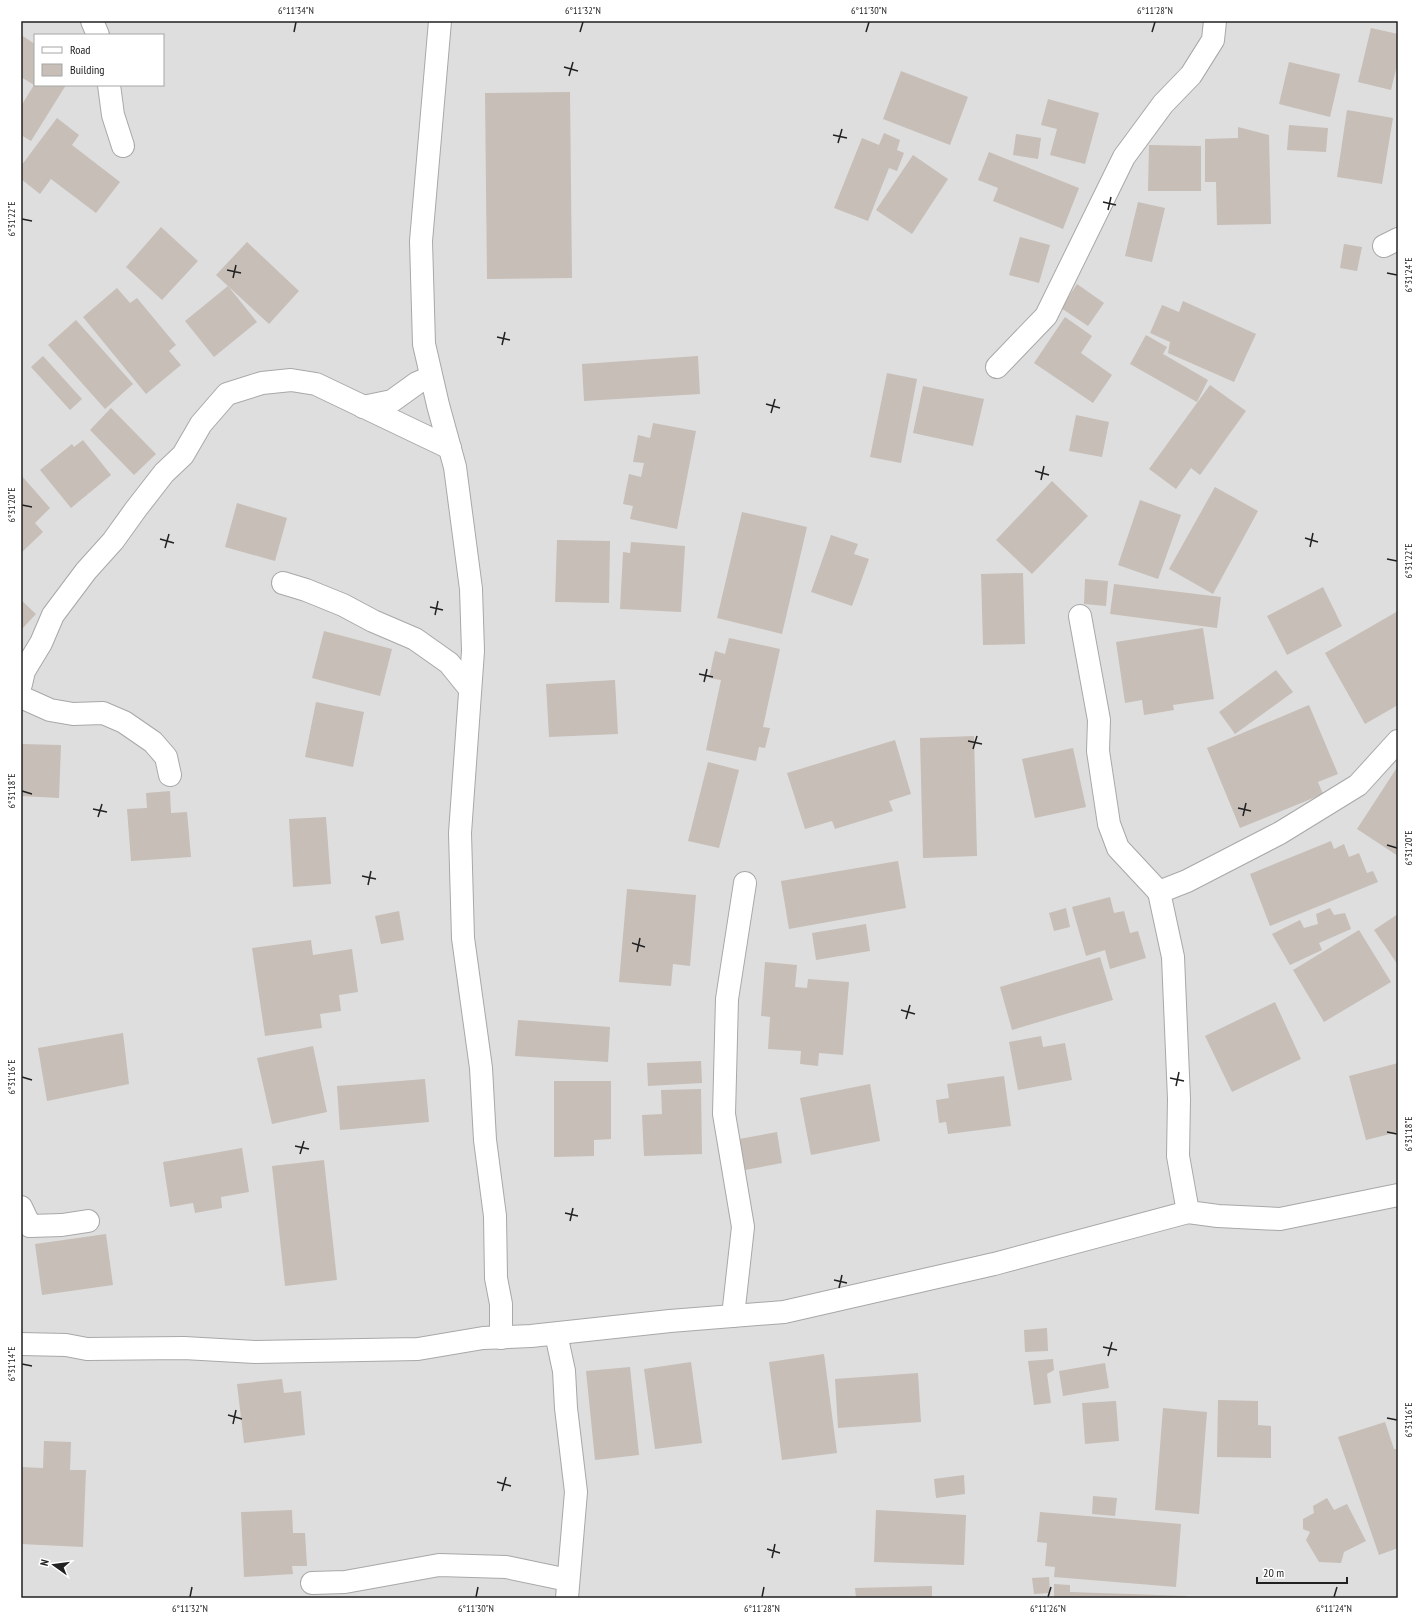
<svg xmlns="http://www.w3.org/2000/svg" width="1419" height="1619" font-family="'PT Sans Narrow',sans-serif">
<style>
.residential{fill:#dfdede;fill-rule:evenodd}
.building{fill:#c6beb7}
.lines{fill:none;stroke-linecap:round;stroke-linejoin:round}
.minor-casing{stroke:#a8a8a8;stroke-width:24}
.minor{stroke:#fff;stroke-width:22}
.ticks{fill:none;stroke:#212121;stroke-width:1.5}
.neatline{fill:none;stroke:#212121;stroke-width:1.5}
.ticks-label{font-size:10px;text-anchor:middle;fill:#212121}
</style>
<rect width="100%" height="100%" fill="#f1eee8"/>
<!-- residential -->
<path class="residential" d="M 21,21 L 1398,21 L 1398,1598 L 21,1598 ZM 35,35 L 163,35 L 163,85 L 35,85 Z"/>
<!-- building -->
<g class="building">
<polygon points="1371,28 1398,34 1398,61 1391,90 1358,82"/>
<polygon points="21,35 35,44 35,85 66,85 31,141 21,135 21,106 34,85 21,77"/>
<polygon points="1289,62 1340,74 1330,117 1279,104"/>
<polygon points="901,71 968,97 950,145 883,119"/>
<polygon points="570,92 572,278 487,279 485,93"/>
<polygon points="1048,99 1099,113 1085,164 1050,155 1057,129 1041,125"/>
<polygon points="1347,110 1393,118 1382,184 1337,177"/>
<polygon points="57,118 79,135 72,145 120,182 96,213 51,179 40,194 21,179 21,166"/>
<polygon points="1289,125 1328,128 1326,152 1287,150"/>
<polygon points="1238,127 1269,135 1271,224 1217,225 1216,182 1205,182 1205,139 1238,138"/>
<polygon points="884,133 900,140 897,150 904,153 897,171 889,168 868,221 834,208 862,138 879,145"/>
<polygon points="1016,134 1041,138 1038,159 1013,155"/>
<polygon points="1149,145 1201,146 1201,191 1148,191"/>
<polygon points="989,152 1079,188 1063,229 993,201 998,188 978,180"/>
<polygon points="913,155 948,179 912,234 876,210"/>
<polygon points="1138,202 1165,208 1152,262 1125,256"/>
<polygon points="161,227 198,261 162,300 126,267"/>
<polygon points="1020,237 1050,245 1039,283 1009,275"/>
<polygon points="247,242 299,291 269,324 216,275"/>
<polygon points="1344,244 1362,247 1357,271 1340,268"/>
<polygon points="1077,284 1104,303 1088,326 1061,308"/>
<polygon points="228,286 257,322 214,357 185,321"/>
<polygon points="117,288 130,303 137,298 176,345 169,351 181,365 146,394 83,317"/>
<polygon points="1183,301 1256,334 1234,382 1168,353 1170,342 1150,333 1162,305 1179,312"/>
<polygon points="1065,317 1092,336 1081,353 1112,375 1093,403 1034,363"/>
<polygon points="76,320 133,384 105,409 48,345"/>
<polygon points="1146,335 1167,347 1163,354 1208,380 1197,402 1130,364"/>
<polygon points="43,356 82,399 70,410 31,367"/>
<polygon points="698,356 700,394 584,401 582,364"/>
<polygon points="887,373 917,379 901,463 870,457"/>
<polygon points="1210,385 1246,411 1200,475 1191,468 1176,489 1149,469"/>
<polygon points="923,386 984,399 973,446 913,433"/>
<polygon points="111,408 156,454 134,475 90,430"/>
<polygon points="1076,415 1109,422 1102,457 1069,451"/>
<polygon points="653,423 696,431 677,529 630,519 633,506 623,504 629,474 641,477 644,463 633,462 638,435 650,438"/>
<polygon points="83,440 111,475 71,508 40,470 72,444 74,447"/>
<polygon points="21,475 50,508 35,523 43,532 21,553"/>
<polygon points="1052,481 1088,516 1032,574 996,540"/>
<polygon points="1215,487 1258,511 1213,594 1169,569"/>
<polygon points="1140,500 1181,515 1158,579 1118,565"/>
<polygon points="237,503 287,518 275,561 225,547"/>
<polygon points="742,512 807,527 782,634 717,618"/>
<polygon points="831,535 858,544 854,554 869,559 852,606 811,592"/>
<polygon points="557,540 610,541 609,603 555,602"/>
<polygon points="631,542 685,546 681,612 620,609 623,552 630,553"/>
<polygon points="1023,573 1025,644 983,645 981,574"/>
<polygon points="1085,579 1108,581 1106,606 1084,604"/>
<polygon points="1114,584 1221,597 1217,628 1110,614"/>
<polygon points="1323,587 1342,626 1287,655 1267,616"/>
<polygon points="21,600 36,614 21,630"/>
<polygon points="1398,611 1398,705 1365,724 1325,653"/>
<polygon points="1203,628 1214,699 1173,705 1174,710 1144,715 1142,700 1125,703 1116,642"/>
<polygon points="324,631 392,649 380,696 312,678"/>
<polygon points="729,638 780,649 763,727 770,728 765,748 759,747 756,761 706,750 721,680 709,678 715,651 725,654"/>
<polygon points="1276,670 1293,692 1235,734 1219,712"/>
<polygon points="615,680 618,734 549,737 546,684"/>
<polygon points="316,702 364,712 353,767 305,757"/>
<polygon points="1309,705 1338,774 1318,782 1323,794 1240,828 1207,748"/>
<polygon points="974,736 977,856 923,858 920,738"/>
<polygon points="895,740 911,794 889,801 893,811 835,829 832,821 805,829 787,773"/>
<polygon points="21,744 61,745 59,798 21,796"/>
<polygon points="1073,748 1086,807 1035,818 1022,759"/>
<polygon points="708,762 739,770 719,848 688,841"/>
<polygon points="1398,766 1398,856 1357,829"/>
<polygon points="170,791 171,813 187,812 191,857 131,861 127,809 147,808 146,793"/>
<polygon points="326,817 331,884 293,887 289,819"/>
<polygon points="1331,841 1334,849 1344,844 1349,857 1359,853 1367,873 1373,871 1378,882 1270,926 1250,874"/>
<polygon points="898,861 906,908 789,929 781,881"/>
<polygon points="627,889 696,895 690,966 673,964 671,986 619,982"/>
<polygon points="1110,897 1114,913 1124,911 1130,933 1138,931 1146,958 1110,969 1105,950 1086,956 1072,907"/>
<polygon points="1066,908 1070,927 1054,931 1049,913"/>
<polygon points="1330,908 1334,915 1345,913 1351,929 1319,943 1322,950 1290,965 1272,934 1300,920 1304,928 1318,924 1316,914"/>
<polygon points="399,911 404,940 381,944 375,916"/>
<polygon points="1398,914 1398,965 1374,930"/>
<polygon points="866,924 870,951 816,960 812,933"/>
<polygon points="1359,930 1391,982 1324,1022 1293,970"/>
<polygon points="311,940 313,955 352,949 358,992 339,995 341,1011 320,1014 322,1028 265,1036 252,948"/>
<polygon points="1100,957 1113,1000 1012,1030 1000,987"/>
<polygon points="765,962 797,965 795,987 807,988 808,979 849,982 843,1055 819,1053 818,1066 800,1064 801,1051 768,1049 770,1017 761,1016"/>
<polygon points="1275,1002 1301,1059 1232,1092 1205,1036"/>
<polygon points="518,1020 610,1027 608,1062 515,1056"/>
<polygon points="123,1033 129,1084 47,1101 38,1048"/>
<polygon points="1041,1036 1043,1047 1065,1043 1072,1080 1018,1090 1009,1042"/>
<polygon points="313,1046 327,1112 272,1124 257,1058"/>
<polygon points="701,1061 702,1083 648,1086 647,1063"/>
<polygon points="1398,1063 1398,1132 1366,1140 1349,1076"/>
<polygon points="1004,1076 1011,1126 948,1134 946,1122 939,1123 936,1100 949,1098 947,1084"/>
<polygon points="425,1079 429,1122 340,1130 337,1086"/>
<polygon points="554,1081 611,1081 611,1139 594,1140 594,1156 554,1157"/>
<polygon points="870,1084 880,1141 811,1155 800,1098"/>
<polygon points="701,1089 702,1154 644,1156 642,1115 662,1114 661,1090"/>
<polygon points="777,1132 782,1163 745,1170 739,1139"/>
<polygon points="242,1148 249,1192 221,1197 222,1208 195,1213 193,1203 170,1207 163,1162"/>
<polygon points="324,1160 337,1280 285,1286 272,1166"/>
<polygon points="106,1234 113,1285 42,1295 35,1244"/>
<polygon points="1047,1328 1048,1351 1025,1352 1024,1330"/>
<polygon points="824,1354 837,1453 782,1460 769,1362"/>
<polygon points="1053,1359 1054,1370 1047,1374 1051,1403 1034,1405 1028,1361"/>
<polygon points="691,1362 702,1443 655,1449 644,1369"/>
<polygon points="1105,1363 1109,1388 1063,1396 1059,1371"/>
<polygon points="630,1367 639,1455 595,1460 586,1371"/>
<polygon points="918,1373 921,1422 838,1428 835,1379"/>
<polygon points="282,1379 284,1393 301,1391 305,1435 244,1443 237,1384"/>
<polygon points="1218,1400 1258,1401 1258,1425 1271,1426 1271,1458 1217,1457"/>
<polygon points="1116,1401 1119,1441 1085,1444 1082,1403"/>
<polygon points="1163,1408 1207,1412 1199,1514 1155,1510"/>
<polygon points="1385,1422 1394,1449 1398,1449 1398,1548 1379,1555 1338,1437"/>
<polygon points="44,1441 71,1442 70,1470 86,1470 83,1547 21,1544 21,1467 43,1468"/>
<polygon points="964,1475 965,1494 936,1498 934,1479"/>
<polygon points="1093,1496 1117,1498 1115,1516 1092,1514"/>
<polygon points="1327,1498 1334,1510 1347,1504 1366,1541 1344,1552 1341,1563 1319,1562 1306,1540 1310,1532 1303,1529 1303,1519 1314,1513 1313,1506"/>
<polygon points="292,1510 293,1533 305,1533 307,1566 292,1566 293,1574 244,1577 241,1512"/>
<polygon points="876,1510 966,1515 964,1565 874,1562"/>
<polygon points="1040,1512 1181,1524 1176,1587 1054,1577 1055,1567 1045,1566 1047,1543 1037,1542"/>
<polygon points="1049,1577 1050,1593 1034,1594 1032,1578"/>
<polygon points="1054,1584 1070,1585 1070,1592 1187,1596 1187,1598 1054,1598"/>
<polygon points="932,1586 932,1598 856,1598 855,1588"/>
</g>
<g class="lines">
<!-- minor casing -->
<g class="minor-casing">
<g id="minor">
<polyline points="92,21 98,35"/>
<polyline points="440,21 421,241 424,344 438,405 455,467 471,589 473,651 460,833 463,938 481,1068 485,1140 495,1216 496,1278 501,1304 501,1338"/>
<polyline points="109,85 113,115 123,146"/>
<polyline points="1384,246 1398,239"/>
<polyline points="997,367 1046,316 1124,157 1163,104 1191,75 1213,40 1215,21"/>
<polyline points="363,407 392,401 417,383 431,377"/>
<polyline points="283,583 306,590 343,605 373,621 415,639 449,663 470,689"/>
<polyline points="1080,616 1099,720 1098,751 1109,824 1118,848 1159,892"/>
<polyline points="21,684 24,671 41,643 53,615 86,571 113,541 136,509 164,473 183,455 201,424 227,394 262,383 291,380 316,384 450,448"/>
<polyline points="21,697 50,710 73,714 103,713 124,722 153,742 166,757 170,775"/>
<polyline points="1398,741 1358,785 1280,833 1187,881 1159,892 1173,957 1179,1099 1178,1156 1188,1212 1218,1216 1280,1219 1398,1195"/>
<polyline points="21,1207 30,1226 62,1225 88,1221"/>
<polyline points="733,1316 743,1227 724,1114 727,999 745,883"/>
<polyline points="556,1334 564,1371 566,1408 576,1492 567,1598"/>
<polyline points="21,1344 66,1345 87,1349 184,1348 255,1352 418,1349 483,1338 531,1336 670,1321 784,1312 994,1264 1188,1212"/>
<polyline points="312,1583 345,1582 439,1565 506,1567 568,1580"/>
</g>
</g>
<!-- minor -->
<use href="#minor" class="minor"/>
</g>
<!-- ticks -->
<path class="ticks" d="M 294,32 L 296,22M 580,32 L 583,22M 866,32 L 869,22M 1152,32 L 1155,22M 564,67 L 578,71M 569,76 L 573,62M 833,135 L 847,138M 838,143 L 842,129M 1103,202 L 1116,205M 1108,210 L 1111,197M 22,219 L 32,221M 227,270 L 241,273M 1387,273 L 1397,275M 233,278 L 236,265M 497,337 L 510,340M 502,345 L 505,332M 766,404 L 780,408M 771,413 L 775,399M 1035,471 L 1049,475M 1041,480 L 1044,466M 22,505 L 32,507M 1305,538 L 1318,542M 160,539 L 174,543M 1310,547 L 1313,533M 165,548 L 169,534M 1387,559 L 1397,561M 430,607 L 443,610M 435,615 L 438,601M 699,674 L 713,677M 704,682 L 707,669M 968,741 L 982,744M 973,749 L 977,736M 22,791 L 32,794M 1238,808 L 1251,811M 93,809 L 107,812M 1243,816 L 1246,803M 98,817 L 102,804M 1387,845 L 1397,848M 362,876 L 376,879M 368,885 L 371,871M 632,943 L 645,947M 637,952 L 640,938M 901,1010 L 915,1014M 906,1019 L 910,1005M 22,1077 L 32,1080M 1170,1078 L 1184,1081M 1176,1086 L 1179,1072M 1387,1132 L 1397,1134M 295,1146 L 309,1149M 300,1154 L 304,1141M 565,1213 L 578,1216M 570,1221 L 573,1208M 834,1280 L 847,1283M 839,1288 L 842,1275M 1103,1347 L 1117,1350M 1108,1356 L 1112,1342M 22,1364 L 32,1366M 228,1415 L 242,1419M 1387,1418 L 1397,1420M 233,1424 L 236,1410M 497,1482 L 511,1486M 502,1491 L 506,1477M 767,1549 L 780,1553M 772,1558 L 775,1544M 190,1597 L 192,1587M 476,1597 L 478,1587M 762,1597 L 764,1587M 1048,1597 L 1051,1587M 1334,1597 L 1337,1587"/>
<!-- border -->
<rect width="1419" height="1619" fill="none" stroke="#ffffff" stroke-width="44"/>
<!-- legend -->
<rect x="34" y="34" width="130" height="52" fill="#ffffff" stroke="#a6a6a6"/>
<rect x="42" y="47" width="20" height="6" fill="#ffffff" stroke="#a6a6a6"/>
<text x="70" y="54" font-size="12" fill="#212121">Road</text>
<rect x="42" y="64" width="20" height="12" fill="#c6beb7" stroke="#a6a6a6"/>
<text x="70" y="74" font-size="12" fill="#212121">Building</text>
<!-- north arrow -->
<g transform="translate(54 1565) rotate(284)" stroke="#ffffff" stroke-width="3" paint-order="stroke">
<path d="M0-3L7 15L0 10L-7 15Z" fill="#212121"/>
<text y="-6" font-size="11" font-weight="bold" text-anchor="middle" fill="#212121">N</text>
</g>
<!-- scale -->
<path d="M1257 1577v6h90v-6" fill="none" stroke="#212121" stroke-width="2"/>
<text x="1263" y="1577" font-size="12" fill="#212121" stroke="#ffffff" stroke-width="3" paint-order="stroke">20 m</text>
<rect x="22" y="22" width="1375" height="1575" class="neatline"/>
<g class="ticks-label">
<text x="296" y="14">6°11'34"N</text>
<text x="583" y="14">6°11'32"N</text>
<text x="869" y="14">6°11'30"N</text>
<text x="1155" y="14">6°11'28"N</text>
<text transform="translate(11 219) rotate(-90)" y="4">6°31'22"E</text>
<text transform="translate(1408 275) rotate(-90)" y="4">6°31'24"E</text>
<text transform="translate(11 505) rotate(-90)" y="4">6°31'20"E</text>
<text transform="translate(1408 561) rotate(-90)" y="4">6°31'22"E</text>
<text transform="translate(11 791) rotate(-90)" y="4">6°31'18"E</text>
<text transform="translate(1408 848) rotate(-90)" y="4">6°31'20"E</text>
<text transform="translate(11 1077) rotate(-90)" y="4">6°31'16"E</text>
<text transform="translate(1408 1134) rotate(-90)" y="4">6°31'18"E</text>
<text transform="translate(11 1364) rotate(-90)" y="4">6°31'14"E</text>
<text transform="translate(1408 1420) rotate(-90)" y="4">6°31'16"E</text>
<text x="190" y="1612">6°11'32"N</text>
<text x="476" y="1612">6°11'30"N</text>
<text x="762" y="1612">6°11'28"N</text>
<text x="1048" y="1612">6°11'26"N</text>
<text x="1334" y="1612">6°11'24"N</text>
</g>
</svg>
